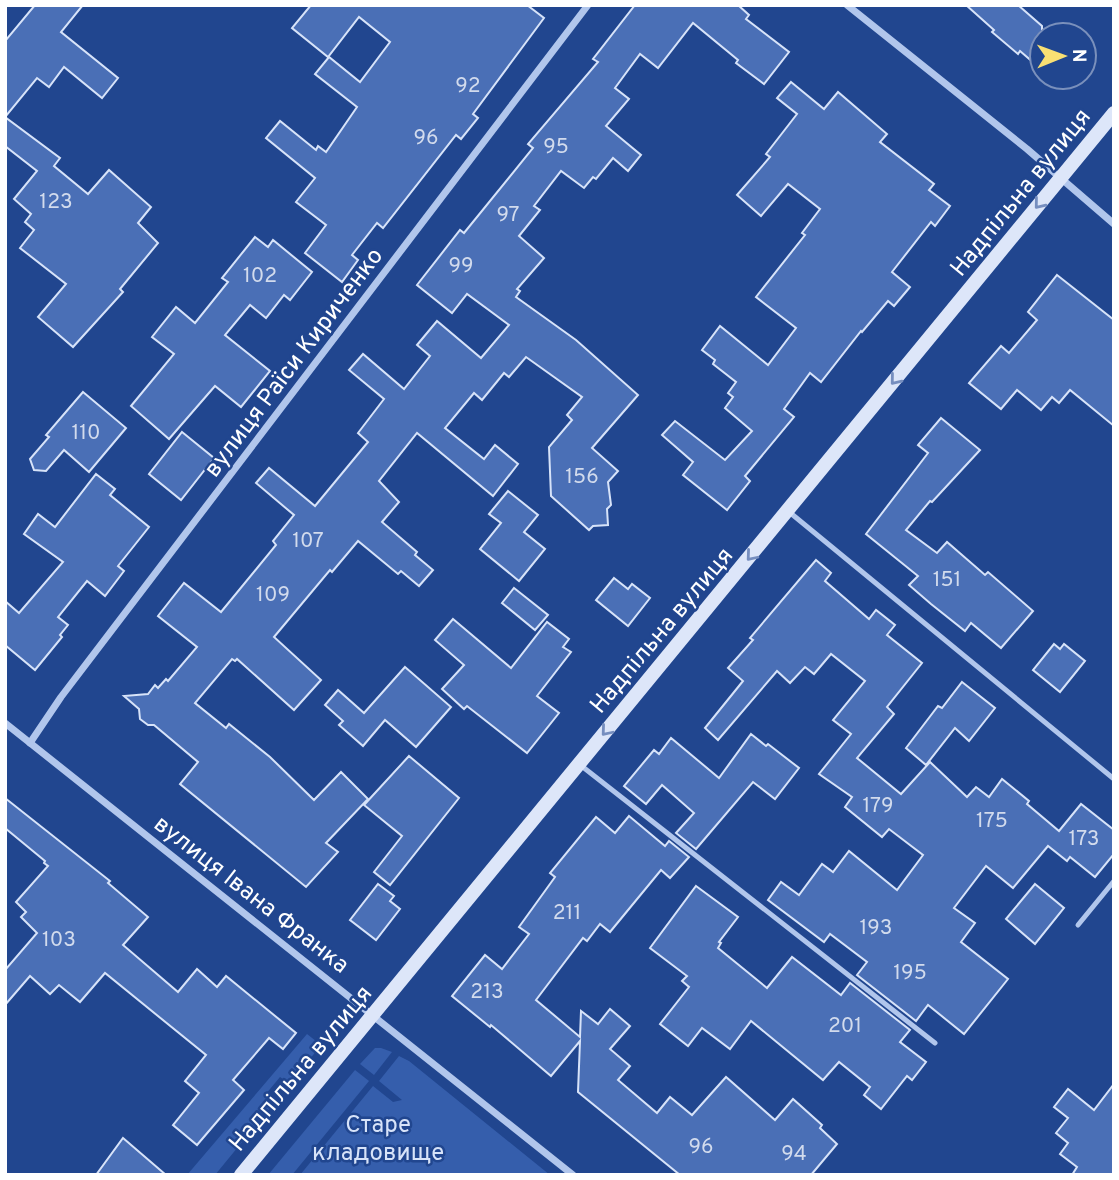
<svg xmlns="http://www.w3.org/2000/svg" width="1119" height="1180" font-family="Overpass,sans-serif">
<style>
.green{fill:#355eac}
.building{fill:#4a6fb6;stroke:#d7e3f9;stroke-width:2}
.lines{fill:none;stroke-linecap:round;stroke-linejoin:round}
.lane{stroke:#b1c6ec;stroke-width:5}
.street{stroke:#b1c6ec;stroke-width:7}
.secondary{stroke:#dde6f9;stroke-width:14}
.oneway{stroke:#768ebf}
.labels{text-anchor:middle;stroke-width:5;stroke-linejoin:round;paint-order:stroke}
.number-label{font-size:21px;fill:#d2dbed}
.street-label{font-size:24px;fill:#fff;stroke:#21468f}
.park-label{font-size:24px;fill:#d7e3f9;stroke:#21468f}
</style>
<rect width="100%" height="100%" fill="#21468f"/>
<!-- green -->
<g class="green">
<polygon points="307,1034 321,1045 290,1084 280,1077 265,1095 274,1103 215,1175 187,1175"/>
<polygon points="375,1048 381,1048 392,1052 374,1075 360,1064"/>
<polygon points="399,1056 409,1061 550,1175 300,1175 373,1086 393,1102 402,1100 379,1081"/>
<polygon points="355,1070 369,1081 292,1175 268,1175"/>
</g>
<!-- building -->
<g class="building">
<polygon points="35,5 83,5 61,32 118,78 102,98 64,67 49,87 37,78 5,117 60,158 54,166 88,194 109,170 151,207 138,223 158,243 120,289 123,292 73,347 38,317 66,284 20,248 34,230 25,222 31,214 14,199 37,171 5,146 5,41"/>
<polygon points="311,5 527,5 544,18 473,114 478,118 461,139 456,135 383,228 377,223 352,255 358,260 342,282 305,253 326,225 296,202 315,178 266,138 280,121 316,150 318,146 326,152 357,107 315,74 329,57 360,82 390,42 359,17 328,57 292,28"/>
<polygon points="635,5 738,5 749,15 746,19 789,52 764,84 736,63 738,60 693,23 658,68 640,54 615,88 629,99 606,126 641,155 628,171 613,158 596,179 593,177 584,188 561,171 534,206 540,210 519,236 544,258 517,289 520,291 516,297 576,340 638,395 592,448 618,471 608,482 611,505 607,509 608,525 593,526 589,530 551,496 549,447 572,420 567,415 582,397 526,357 509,377 504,373 482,400 474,393 445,428 484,459 495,445 518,464 493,496 417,433 379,481 399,502 382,522 417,552 415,555 433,570 419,586 401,571 398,574 358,541 332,572 330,570 274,637 321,680 294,710 237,659 235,661 232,659 195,703 226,728 229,724 270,757 314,800 341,772 368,799 326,843 338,852 306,887 180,784 198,762 154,725 148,725 140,719 139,709 124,696 148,694 155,685 158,688 166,679 168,681 197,647 158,616 184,583 221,612 276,545 273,541 294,515 256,483 269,468 315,506 368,442 358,433 384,399 349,370 363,354 404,389 430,356 417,345 437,321 481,358 509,325 467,294 452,313 417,285 460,230 464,233 533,148 528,144 598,62 593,59"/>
<polygon points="966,5 1018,5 1042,26 1042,70 1020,51 1018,54 992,32 994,30"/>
<polygon points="791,82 824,109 838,92 887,134 880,142 934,184 929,190 950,206 935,226 931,222 892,272 910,287 894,306 888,301 862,332 861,331 821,382 810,373 784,409 794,417 745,476 750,481 727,510 683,475 693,462 662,435 675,421 725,460 752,431 725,408 733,397 728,393 736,382 713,364 715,360 702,350 720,326 768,365 796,328 756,297 805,235 802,233 820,209 788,184 761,216 737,195 770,157 766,154 797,114 777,98"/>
<polygon points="255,237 268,247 273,240 312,272 290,300 284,295 266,318 250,305 225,335 270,371 241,407 215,386 169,439 131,406 174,354 152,337 176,307 195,323 228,282 222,278"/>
<polygon points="1057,275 1114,320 1114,426 1070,390 1059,403 1052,397 1041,410 1017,390 1001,409 969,383 1001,346 1009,353 1037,320 1028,312"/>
<polygon points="83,392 126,428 89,472 64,450 46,471 34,470 30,459 49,437 46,435"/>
<polygon points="941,418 980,450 932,502 930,501 906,530 937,553 947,542 985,575 988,572 1033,611 1001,648 971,623 965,631 931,604 909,585 918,576 866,534 928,453 918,445"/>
<polygon points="182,432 214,458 181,500 149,474"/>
<polygon points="96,474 115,489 110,495 149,527 118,566 124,571 105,596 87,581 58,617 68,625 60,635 62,637 35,670 5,645 5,601 19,613 63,562 24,534 38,514 55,527"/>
<polygon points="508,491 538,515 524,532 545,549 519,581 480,549 501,523 489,514"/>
<polygon points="816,560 831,573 825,581 869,619 876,610 895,625 887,635 922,663 887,707 894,714 857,758 901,794 930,762 967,797 976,787 989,797 1002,779 1029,801 1027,804 1059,831 1081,804 1114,830 1114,854 1095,877 1070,857 1067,861 1048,846 1013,888 986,866 954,908 975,923 961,942 1008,979 964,1034 928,1005 916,1021 857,975 867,962 830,934 824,942 768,900 781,882 799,895 822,864 833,872 849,851 897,890 923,855 889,829 882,837 845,807 852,797 819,774 851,734 833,720 865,681 831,654 814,674 805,667 790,683 777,671 718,740 705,728 743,681 728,668 753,640 750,638"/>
<polygon points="614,578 628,589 632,584 650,598 628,626 596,600"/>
<polygon points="514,588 548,615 535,630 502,603"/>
<polygon points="453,619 511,668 547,622 569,639 563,647 571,652 537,696 559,713 527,753 467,706 464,709 442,689 464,665 435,640"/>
<polygon points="1054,644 1060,649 1064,644 1085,661 1060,692 1033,670"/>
<polygon points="405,667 451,707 416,747 385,720 363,746 339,725 343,721 325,705 338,690 364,713"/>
<polygon points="962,682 995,708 969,741 955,728 926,765 906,748 938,706 942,708"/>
<polygon points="751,734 766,746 768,744 799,768 775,799 753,782 696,849 676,833 694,813 662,785 646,804 624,786 654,750 659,754 671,738 719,778"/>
<polygon points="409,756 459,798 390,885 374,872 402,836 364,805"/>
<polygon points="5,798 110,881 108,883 148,917 123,945 178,992 197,969 217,987 226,976 296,1033 283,1049 269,1038 233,1080 244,1090 197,1145 173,1125 199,1093 185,1081 206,1055 105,973 80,1002 59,985 50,994 30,976 5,1005 5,970 37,933 21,917 26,912 16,902 48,866 44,863 45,861 5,828"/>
<polygon points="629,816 665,846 669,841 689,857 670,878 661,870 610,932 600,924 587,941 583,938 536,1000 580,1037 581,1011 598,1024 610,1009 630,1026 610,1049 630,1066 618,1080 657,1113 670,1097 692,1115 726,1077 775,1120 793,1099 822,1125 820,1128 837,1144 811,1175 680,1175 578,1092 580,1041 551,1076 491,1025 490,1027 452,996 485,955 502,969 529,934 519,927 555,877 550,873 596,817 615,833"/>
<polygon points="378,884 394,896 390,901 400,909 376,940 350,920"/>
<polygon points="1035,884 1064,908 1035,944 1006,919"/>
<polygon points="696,886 738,917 719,942 721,943 718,948 767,988 792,957 841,995 850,983 910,1030 900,1042 926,1062 912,1080 907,1076 881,1109 864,1095 870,1087 839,1062 823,1080 751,1021 730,1049 702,1028 688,1046 660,1024 689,987 682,981 687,976 650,948"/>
<polygon points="1114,1084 1114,1175 1072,1175 1077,1167 1060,1154 1068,1143 1056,1133 1068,1118 1054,1107 1068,1089 1094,1110"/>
<polygon points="123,1138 166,1175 96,1175"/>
</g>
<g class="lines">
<!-- lane -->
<g class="lane">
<polyline points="788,511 1114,779"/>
<polyline points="579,764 935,1043"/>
<polyline points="1078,925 1114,881"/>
</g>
<!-- street -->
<g class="street">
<polyline points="847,5 1027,149 1114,224"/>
<polyline points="5,723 573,1175"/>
<polyline points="30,743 61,697 588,5"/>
</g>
<!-- secondary -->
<polyline class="secondary" points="241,1175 1114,113"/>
</g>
<!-- one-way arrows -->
<defs><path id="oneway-chevron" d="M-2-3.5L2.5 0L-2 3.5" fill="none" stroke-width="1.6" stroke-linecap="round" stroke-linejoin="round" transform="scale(1.75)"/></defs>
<g class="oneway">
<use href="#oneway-chevron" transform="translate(1039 204) rotate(129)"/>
<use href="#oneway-chevron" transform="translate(895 380) rotate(129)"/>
<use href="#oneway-chevron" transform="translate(751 556) rotate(130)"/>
<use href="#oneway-chevron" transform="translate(606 731) rotate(130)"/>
</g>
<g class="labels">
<!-- number labels -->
<g class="number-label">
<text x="468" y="92">92</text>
<text x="426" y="144">96</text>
<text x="556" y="153">95</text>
<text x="56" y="208">123</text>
<text x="508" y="221">97</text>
<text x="461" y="272">99</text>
<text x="260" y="282">102</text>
<text x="86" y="439">110</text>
<text x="582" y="483">156</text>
<text x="308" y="547">107</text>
<text x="947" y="586">151</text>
<text x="273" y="601">109</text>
<text x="878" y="812">179</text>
<text x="992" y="827">175</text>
<text x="1084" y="845">173</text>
<text x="567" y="919">211</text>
<text x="876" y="934">193</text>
<text x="59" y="946">103</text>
<text x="910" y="979">195</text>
<text x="487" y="998">213</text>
<text x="845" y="1032">201</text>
<text x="701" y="1153">96</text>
<text x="794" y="1160">94</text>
</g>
<!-- street labels -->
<g class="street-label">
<text transform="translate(1020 192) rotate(-51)" y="8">Надпільна вулиця</text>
<text transform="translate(293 362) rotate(-53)" y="8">вулиця Раїси Кириченко</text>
<text transform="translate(661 630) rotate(-50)" y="8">Надпільна вулиця</text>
<text transform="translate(252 894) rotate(38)" y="8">вулиця Івана Франка</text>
<text transform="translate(300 1068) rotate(-50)" y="8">Надпільна вулиця</text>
</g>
<!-- park labels -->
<g class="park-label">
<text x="378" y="1132">Старе<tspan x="378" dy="28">кладовище</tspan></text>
</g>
</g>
<!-- border -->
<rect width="1119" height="1180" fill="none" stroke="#ffffff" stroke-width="14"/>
<!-- north arrow -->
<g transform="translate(1063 56) rotate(89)"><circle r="33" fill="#21468f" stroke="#7a90bc" stroke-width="2"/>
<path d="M0-5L12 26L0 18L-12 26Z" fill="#f9e073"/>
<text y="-10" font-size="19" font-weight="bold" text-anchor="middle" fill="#ffffff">N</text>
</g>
</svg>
